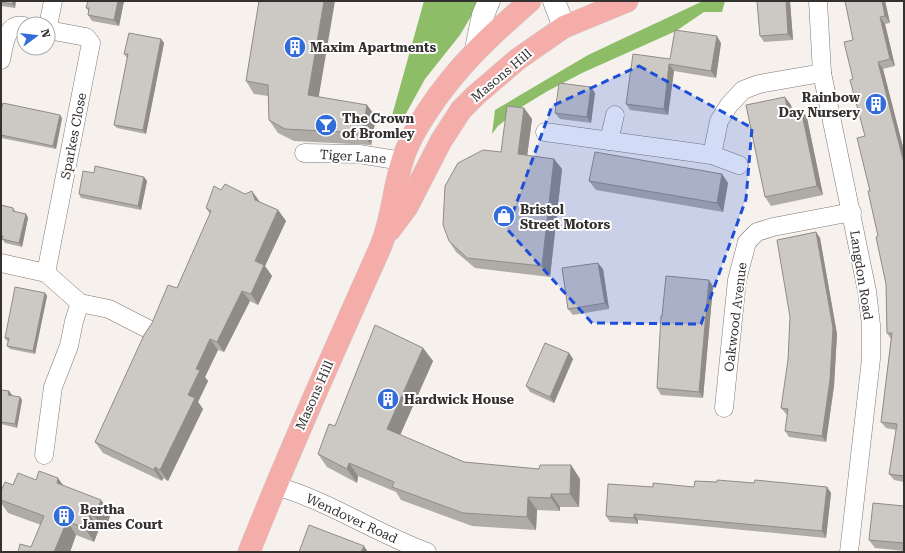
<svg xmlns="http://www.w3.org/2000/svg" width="905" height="553" font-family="'Roboto Serif',serif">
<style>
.forest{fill:#8dbe67}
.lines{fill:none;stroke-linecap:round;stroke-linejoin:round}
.minor-casing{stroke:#7e7876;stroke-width:19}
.secondary-casing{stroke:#7e7876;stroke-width:23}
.primary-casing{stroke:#cececd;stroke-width:23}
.minor{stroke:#fff;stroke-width:18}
.secondary{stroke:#fff;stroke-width:22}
.primary{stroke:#f5ada9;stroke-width:22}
.wall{fill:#afaca8}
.shaded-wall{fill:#8f8c88}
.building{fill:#ccc8c3;stroke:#8f8c88}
.marked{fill:#1d4ed8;fill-opacity:0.2;stroke:#1d4ed8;stroke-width:3;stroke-dasharray:8 5;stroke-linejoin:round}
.labels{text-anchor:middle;stroke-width:4;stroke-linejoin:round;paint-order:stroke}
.poi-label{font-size:13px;font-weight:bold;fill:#343130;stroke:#fff;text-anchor:start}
.street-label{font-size:13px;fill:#343130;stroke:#fff}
</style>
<rect width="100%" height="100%" fill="#f7f1ee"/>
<!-- forest -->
<g class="forest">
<polygon points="424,1 480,1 460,35 425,79 403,119 391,119"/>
<polygon points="703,1 725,1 722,12 704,12 676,31 582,73 546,92 523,106 498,126 492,134 495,110 588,55"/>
</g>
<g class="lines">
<!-- minor casing -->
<g class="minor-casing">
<g id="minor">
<polyline points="818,1 822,73 867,291 871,325 871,359 849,552"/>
<polyline points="48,26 53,1"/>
<path d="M 1,60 C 4,48 5,22 24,26"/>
<polyline points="545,132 712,155 719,121 729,105 743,90 759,84 822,73"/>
<polyline points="609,141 615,115"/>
<polyline points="304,153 359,154 402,161"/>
<polyline points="712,155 739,165"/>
<polyline points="1,263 46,273 80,303 109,309 150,330"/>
<polyline points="46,273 91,43 86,37 48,30"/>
<polyline points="724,408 737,280 747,242 757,232 773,227 852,212"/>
<polyline points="44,455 53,387 69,346 74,321 80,303"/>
<path d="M 276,486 C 329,501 375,533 427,552"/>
</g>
</g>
<!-- secondary casing -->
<g class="secondary-casing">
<g id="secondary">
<polyline points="554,1 564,27"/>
<polyline points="476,49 483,15 489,1"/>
</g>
</g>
<!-- primary casing -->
<g class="primary-casing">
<g id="primary">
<polyline points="390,230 407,207 441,141 461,110 476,95 518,59 564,27 627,1"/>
<path d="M 249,552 C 290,449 335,349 380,248 C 392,221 393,190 402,162 C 407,144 417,127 427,112 C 457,66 489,37 530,1"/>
</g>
</g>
<!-- minor -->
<use href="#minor" class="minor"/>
<!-- secondary -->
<use href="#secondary" class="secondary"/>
<!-- primary -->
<use href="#primary" class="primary"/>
</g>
<!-- wall -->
<g class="wall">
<polygon points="1,1 16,1 15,8 1,6"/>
<polygon points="88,1 124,1 119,26 92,21 88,15 89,11 86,8"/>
<polygon points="259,1 319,97 367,105 376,117 371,145 294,141 278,133 269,120 268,96 254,94 246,81"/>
<polygon points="757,1 790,1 793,40 764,42 760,36"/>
<polygon points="885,1 890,23 885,24 895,66 883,69 904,151 904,482 894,480 889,474 896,430 886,428 881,422 891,339 887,333 886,284 878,236 870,191 865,136 853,79 853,40"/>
<polygon points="161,39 164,43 146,134 117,128 114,125 127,58 124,54"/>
<polygon points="721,43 716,78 674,71 668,115 630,110 626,104 670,59"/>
<polygon points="595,93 591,123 560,119 555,113"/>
<polygon points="791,105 792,111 801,109 807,118 823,195 771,206 765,197"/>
<polygon points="524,108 532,119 527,155 554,159 562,169 550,277 475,268 456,252 449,241 501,152"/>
<polygon points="1,110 62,118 56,149 1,138"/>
<polygon points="94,173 144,177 147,181 141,210 81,198 79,194"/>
<polygon points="722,174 728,183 723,212 596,190 589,181"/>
<polygon points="221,190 260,202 278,210 286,221 265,266 272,276 258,305 250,301 224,352 218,350 205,377 208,381 198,402 203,409 168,481 163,478 162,481 103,453 95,442 177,288 210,214 206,208"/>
<polygon points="1,205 13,208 16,212 26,214 28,218 22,247 5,243 2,239 1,239"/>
<polygon points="816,232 820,238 837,334 834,386 826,442 789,437 785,431 787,415 786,414 781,408"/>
<polygon points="603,269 609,309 573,315 568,309"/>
<polygon points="713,286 703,398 661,395 657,388 662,316"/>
<polygon points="45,293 47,296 35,354 10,349 7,346 8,341 7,341 5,338"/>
<polygon points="423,348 433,361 400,435 464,462 539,469 571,465 580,479 579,507 560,507 560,511 537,510 536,530 472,526 401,500 396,492 358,476 357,483 327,467 318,454 335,426"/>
<polygon points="569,353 573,359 554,403 530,392 526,386"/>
<polygon points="1,390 9,391 12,395 11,396 20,397 22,400 17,428 1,424"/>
<polygon points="36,480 63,485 111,513 105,531 99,529 94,542 76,535 70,552 18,552 31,547 41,525 8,513 1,503 1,491 13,485"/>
<polygon points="717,482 754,483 827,487 831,493 826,538 638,520 638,524 610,522 606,516 653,487 694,487"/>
<polygon points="904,506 904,551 875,548 869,540"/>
</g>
<!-- shaded-wall -->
<g class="shaded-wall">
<polygon points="13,1 16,1 15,8 12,4"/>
<polygon points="118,1 124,1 119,26 114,20"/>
<polygon points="324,1 335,1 317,107 308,95"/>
<polygon points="786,1 790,1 793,40 788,34"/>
<polygon points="882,1 885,1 890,23 885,16"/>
<polygon points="880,17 885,24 895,66 890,59"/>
<polygon points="717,36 721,43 716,78 711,71"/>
<polygon points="161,39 164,43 146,134 143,130"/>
<polygon points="878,62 883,69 904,151 904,163"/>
<polygon points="669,64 674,71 668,115 664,109"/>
<polygon points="591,87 595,93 591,123 587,117"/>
<polygon points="785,97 791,105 794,120 788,112"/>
<polygon points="367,105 376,117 371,145 362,133"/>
<polygon points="524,108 532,119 526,165 518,154"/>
<polygon points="801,109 807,118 823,195 817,186"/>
<polygon points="60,115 62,118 56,149 53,146"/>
<polygon points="554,159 562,169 550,277 542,266"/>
<polygon points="722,174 728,183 723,212 717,203"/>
<polygon points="144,177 147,181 141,210 138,206"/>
<polygon points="252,191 260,202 255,200"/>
<polygon points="278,210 286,221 265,266 272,276 258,305 251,294 255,261"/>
<polygon points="26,214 28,218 22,247 19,243"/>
<polygon points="816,232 820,238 837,334 834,386 826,442 822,436"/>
<polygon points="598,263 603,269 609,309 605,303"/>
<polygon points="709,280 713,286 703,398 699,392"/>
<polygon points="242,291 250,301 224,352 217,342"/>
<polygon points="45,293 47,296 35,354 33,351"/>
<polygon points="210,339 218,350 205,377 208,381 198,402 203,409 168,481 160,470 188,395 196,369"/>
<polygon points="423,348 433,361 397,442 387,429"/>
<polygon points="569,353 573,359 554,403 550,397"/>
<polygon points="9,391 12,395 11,398 8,395"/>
<polygon points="20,397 22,400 17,428 15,424"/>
<polygon points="349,463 358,476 357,483 347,469"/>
<polygon points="571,465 580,479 579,507 570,494"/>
<polygon points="155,467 163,478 162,481 154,470"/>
<polygon points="58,478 68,492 57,483"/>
<polygon points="827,487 831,493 826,538 822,531"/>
<polygon points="551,494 560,507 560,511 551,498"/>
<polygon points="528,497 537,510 536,530 527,517"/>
<polygon points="101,500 111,513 105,531 95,517"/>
<polygon points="634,514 638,520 638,524 634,518"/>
<polygon points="90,515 99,529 94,542 85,528"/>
<polygon points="67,521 76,535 70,552 54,552"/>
<polygon points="364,546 368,552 361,552"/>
</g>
<!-- building -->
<g class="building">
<polygon points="1,1 13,1 12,4 1,2"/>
<polygon points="88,1 118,1 114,20 88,15 89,8 86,8"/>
<polygon points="259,1 324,1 308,95 367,105 362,133 285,129 269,120 268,85 246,81"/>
<polygon points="757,1 786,1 788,34 760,36"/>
<polygon points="845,1 882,1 885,16 880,17 890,59 878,62 904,163 904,476 889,474 897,424 881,422 892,333 887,333 886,284 876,237 878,236 868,191 870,191 857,138 865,136 850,80 853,79 844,42 853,40"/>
<polygon points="675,30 717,36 711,71 669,64 664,109 626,104 633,54 670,59"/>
<polygon points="129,33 161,39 143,130 114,125 128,54 124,54"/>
<polygon points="559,83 591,87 587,117 555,113"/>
<polygon points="785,97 788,112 801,109 817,186 765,197 746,105"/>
<polygon points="3,103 60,115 53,146 1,135 1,110"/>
<polygon points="507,106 524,108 518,154 554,159 542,266 467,258 449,241 443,225 445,186 458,163 483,150 501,152"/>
<polygon points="595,152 722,174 717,203 589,181"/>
<polygon points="95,166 144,177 138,206 79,194 83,171 94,173"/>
<polygon points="225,184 245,194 252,191 255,200 278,210 255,261 264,265 251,294 242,291 217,342 210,339 196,369 200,370 188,395 195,398 160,470 155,467 154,470 95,442 144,335 152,323 168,285 177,288 211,211 206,208 214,186 221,190"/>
<polygon points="1,205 13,208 13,211 26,214 19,243 2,239 3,236 1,236"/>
<polygon points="816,232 833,328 830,380 822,436 785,431 788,409 781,408 788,360 790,317 777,240"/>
<polygon points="598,263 605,303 568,309 562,268"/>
<polygon points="666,276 709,280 699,392 657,388 661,316 662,316"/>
<polygon points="15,287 45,293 33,351 7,346 9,338 5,338"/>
<polygon points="375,325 423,348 387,429 464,462 539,469 540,465 571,465 570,494 551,494 551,498 528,497 527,517 463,513 392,487 394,482 349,463 347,469 318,454 329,424 335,426"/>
<polygon points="545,343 569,353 550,397 526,386"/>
<polygon points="1,390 9,391 8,395 20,397 15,424 1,422"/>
<polygon points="39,471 58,478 57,483 101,500 95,517 90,515 85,528 67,521 54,552 18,552 20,544 31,547 44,516 1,500 1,491 5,482 13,485 18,473 36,480"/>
<polygon points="717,480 754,483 755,480 827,487 822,531 634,514 634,518 606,516 608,484 653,487 653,483 694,487 695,481 717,482"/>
<polygon points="873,503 904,506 904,543 869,540"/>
<polygon points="309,525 364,546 361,552 299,552"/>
</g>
<!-- marked area -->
<path class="marked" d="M 639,66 L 752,128 L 746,199 L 701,324 L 592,323 L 507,229 L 552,106 Z"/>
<!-- icons -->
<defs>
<g id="building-disc" transform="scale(1.15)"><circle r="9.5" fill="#326cda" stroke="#fff"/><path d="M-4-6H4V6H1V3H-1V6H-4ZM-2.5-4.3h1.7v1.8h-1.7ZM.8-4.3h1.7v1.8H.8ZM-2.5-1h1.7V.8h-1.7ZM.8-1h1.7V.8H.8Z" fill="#fff"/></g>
<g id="bar-disc" transform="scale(1.15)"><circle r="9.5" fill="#326cda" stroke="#fff"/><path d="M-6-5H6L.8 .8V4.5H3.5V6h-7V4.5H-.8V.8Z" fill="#fff"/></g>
<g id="shop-disc" transform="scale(1.15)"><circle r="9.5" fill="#326cda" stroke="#fff"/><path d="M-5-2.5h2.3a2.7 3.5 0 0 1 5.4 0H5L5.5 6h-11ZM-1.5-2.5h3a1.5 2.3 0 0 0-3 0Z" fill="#fff"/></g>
</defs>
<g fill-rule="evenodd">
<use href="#building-disc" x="295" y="47"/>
<use href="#building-disc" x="876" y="104"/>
<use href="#bar-disc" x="326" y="125"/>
<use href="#shop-disc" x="504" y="216"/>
<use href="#building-disc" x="388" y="399"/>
<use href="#building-disc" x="64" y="516"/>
</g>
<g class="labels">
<!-- poi labels -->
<g class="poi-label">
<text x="310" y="52">Maxim Apartments</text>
<text x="860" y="102" text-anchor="end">Rainbow<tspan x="860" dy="15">Day Nursery</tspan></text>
<text x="342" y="123">The Crown<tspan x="342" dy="15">of Bromley</tspan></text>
<text x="520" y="214">Bristol<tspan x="520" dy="15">Street Motors</tspan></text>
<text x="404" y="404">Hardwick House</text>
<text x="80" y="514">Bertha<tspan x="80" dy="15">James Court</tspan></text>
</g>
<!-- street labels -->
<g class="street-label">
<text transform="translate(501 75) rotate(-40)" y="5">Masons Hill</text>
<text transform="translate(73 136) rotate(-79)" y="5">Sparkes Close</text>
<text transform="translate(353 156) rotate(4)" y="5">Tiger Lane</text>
<text transform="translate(862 275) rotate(81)" y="5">Langdon Road</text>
<text transform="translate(735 317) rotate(-83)" y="5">Oakwood Avenue</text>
<text transform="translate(314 395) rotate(-66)" y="5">Masons Hill</text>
<text transform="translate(352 518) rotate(25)" y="5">Wendover Road</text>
</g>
</g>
<!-- border -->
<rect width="905" height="553" fill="none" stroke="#343130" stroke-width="4"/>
<!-- north arrow -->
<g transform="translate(36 36) rotate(75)"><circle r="19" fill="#ffffff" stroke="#aeadac"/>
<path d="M0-3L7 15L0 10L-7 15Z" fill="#326cda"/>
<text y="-6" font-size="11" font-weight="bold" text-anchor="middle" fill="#343130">N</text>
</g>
</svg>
